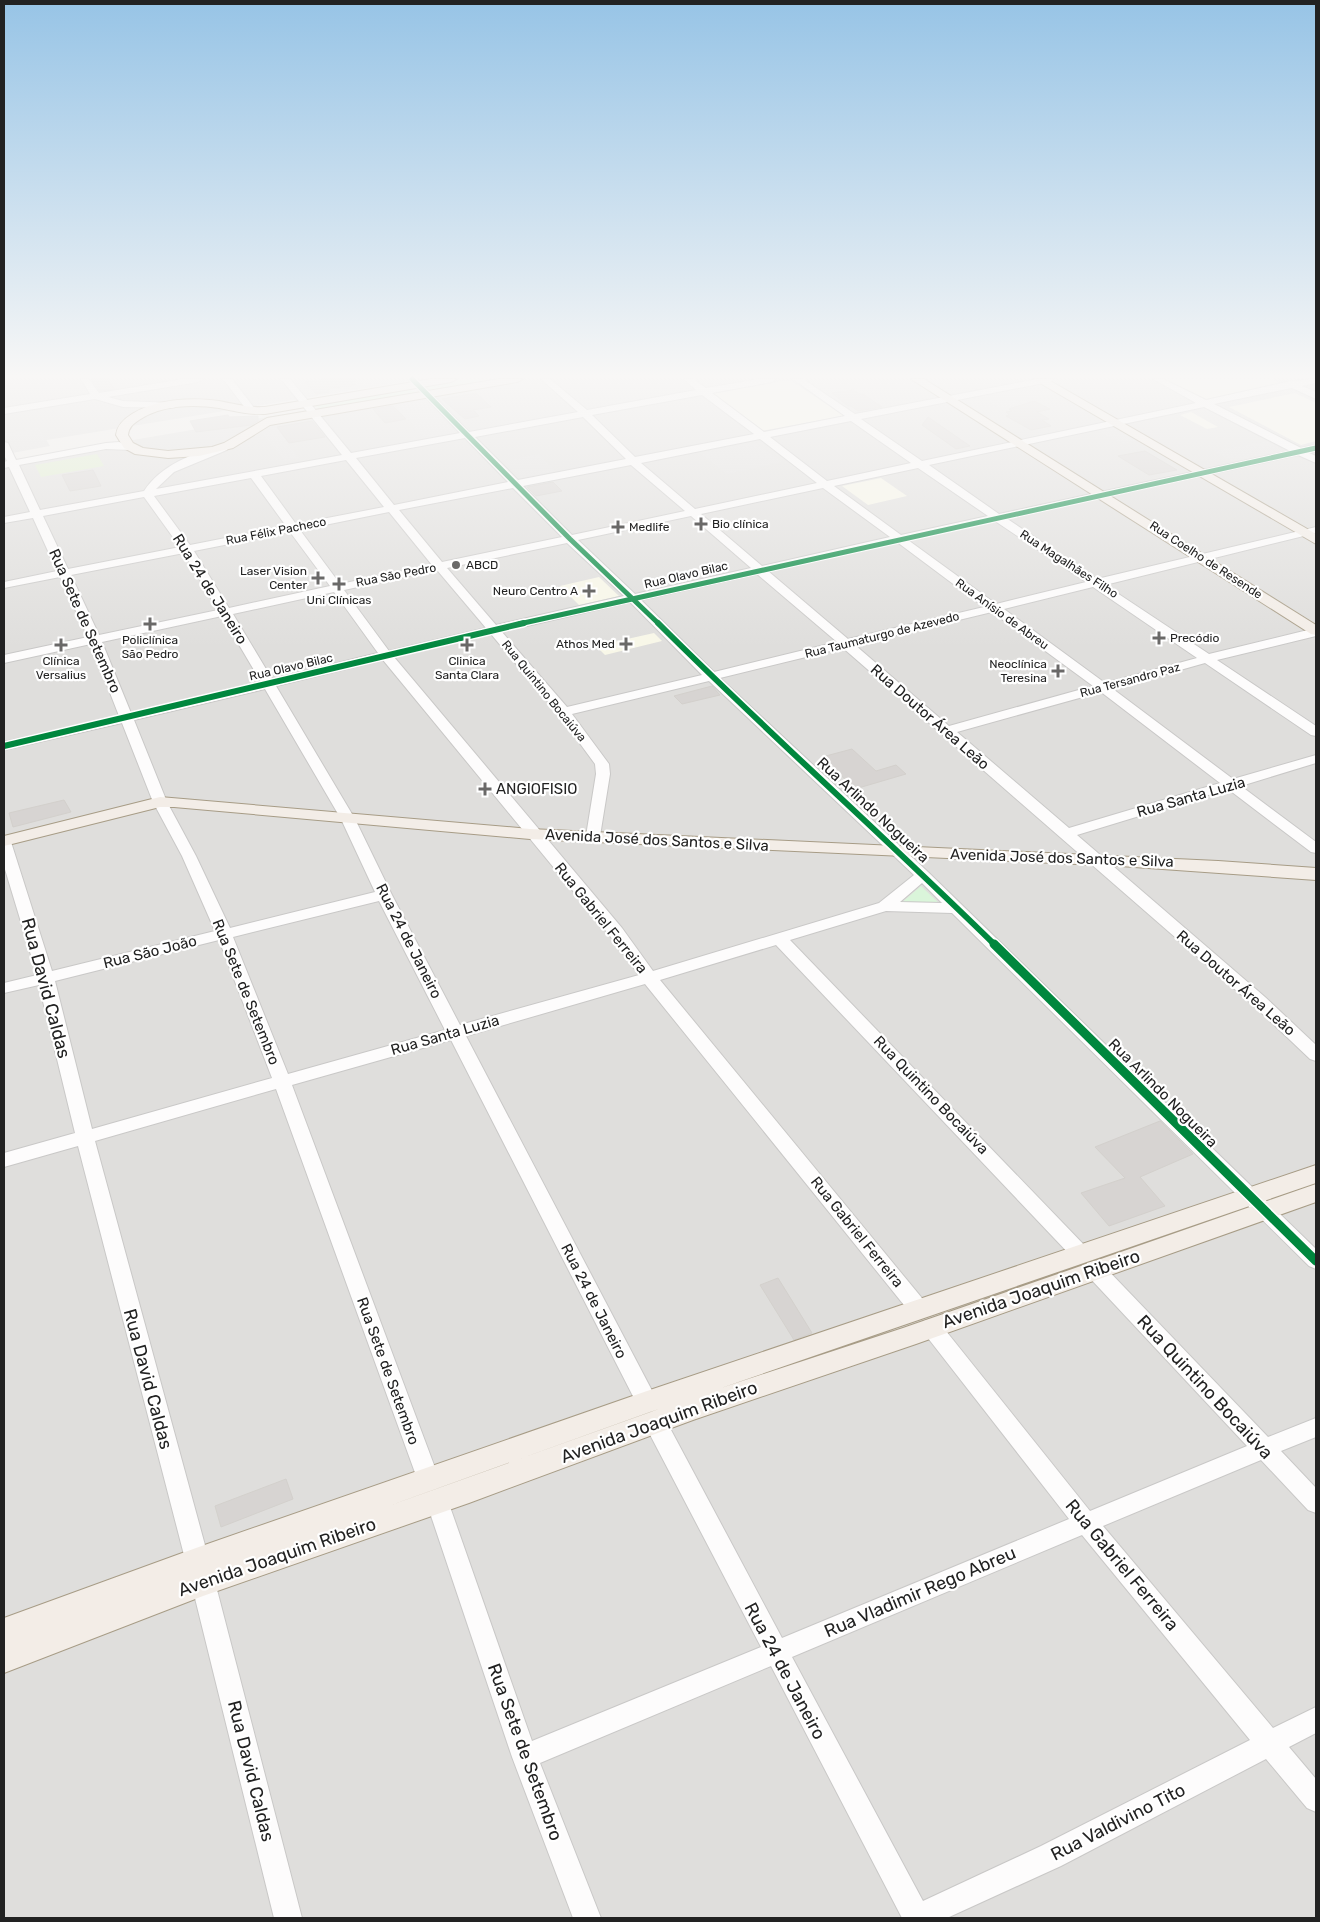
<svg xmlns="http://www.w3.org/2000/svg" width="1320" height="1922" font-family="Rubik,sans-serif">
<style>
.residential{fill:#dfdedc}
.education{fill:#f8f7e8}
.grass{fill:#ddeccb}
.park{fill:#daf5da}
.parking{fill:#e0dfde}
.building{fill:#d7d4d2;stroke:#d3d0cc}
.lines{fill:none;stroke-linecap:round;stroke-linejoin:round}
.minor-casing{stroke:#c9c8c7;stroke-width:2}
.major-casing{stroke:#a79c86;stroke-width:2}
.minor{fill:#fdfcfc;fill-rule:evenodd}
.major{fill:#f3ede7;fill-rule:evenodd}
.cycleway-far2-casing{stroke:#fff;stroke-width:7}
.cycleway-far1-casing{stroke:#fff;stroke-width:9}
.cycleway-casing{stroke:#fff;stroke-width:12}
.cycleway-far2{stroke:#00873e;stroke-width:5}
.cycleway-far1{stroke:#00873e;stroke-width:6}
.cycleway{stroke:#00873e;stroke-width:9}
.poi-dot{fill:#6a6968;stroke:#fff;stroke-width:2}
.labels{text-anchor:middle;stroke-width:4.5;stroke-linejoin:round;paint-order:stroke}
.far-poi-label{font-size:12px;fill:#222;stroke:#fff;text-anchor:start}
.far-street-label{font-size:12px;fill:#222;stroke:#fff}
.street-label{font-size:15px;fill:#222;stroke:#fff}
.poi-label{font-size:15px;fill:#222;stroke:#fff;text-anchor:start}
.near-street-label{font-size:18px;fill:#222;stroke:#fff}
</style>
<rect width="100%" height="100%" fill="#f0eeeb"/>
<!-- residential -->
<g class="residential">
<polygon points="4,379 420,379 4,447"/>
<polygon points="490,379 1316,379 1316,1177 602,1430 1316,1183 1316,1918 4,1918 4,1652 359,1517 4,1642 4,462"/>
</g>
<!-- education -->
<g class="education">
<polygon points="1163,379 1271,379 1284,385 1205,400"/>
<polygon points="790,380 844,416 761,431 712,393"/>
<polygon points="1295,393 1316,403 1316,441 1301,445 1229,407"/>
<polygon points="1191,412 1218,427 1207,429 1180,415"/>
<polygon points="881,478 907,496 868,505 842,486"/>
<polygon points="599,577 619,596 579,605 560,586"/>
<polygon points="654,633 662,641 605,655 596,646"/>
</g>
<!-- grass -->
<polygon class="grass" points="97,454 104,466 41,477 35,465"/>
<!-- park -->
<g class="park">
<polygon points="469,379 508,379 432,392 425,387"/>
<polygon points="409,389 418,393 323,409 311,405"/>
<polygon points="921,886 941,905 893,910"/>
</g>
<!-- parking -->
<g class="parking">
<polygon points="1037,384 1053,394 1017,401 1020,404 1000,408 978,395"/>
<polygon points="425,399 457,433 425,439 394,405"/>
<polygon points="277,427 289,445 299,458 284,461 261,432"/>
<polygon points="39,428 50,446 12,453 4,434"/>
<polygon points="1114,428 1137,441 1123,444 1097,431"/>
<polygon points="1268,441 1283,451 1232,461 1213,451"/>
<polygon points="754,442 782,462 727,474 700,453"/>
<polygon points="538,454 556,472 521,478 504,461"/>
</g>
<!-- building -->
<g class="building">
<polygon points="91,379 107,379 114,389 100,391"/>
<polygon points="324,379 354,379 355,385 328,389 329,392 316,394 305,382"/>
<polygon points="853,390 860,394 863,394 882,407 858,411 851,406 848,406 832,393"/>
<polygon points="476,393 491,407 473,410 479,416 465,419 442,399"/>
<polygon points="1034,401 1050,409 1037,412 1049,419 1042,420 1051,426 1031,430 1006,416 1009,415 1006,412 1012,411 1009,409"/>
<polygon points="391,406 393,406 406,419 385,423 373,409"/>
<polygon points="228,415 229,417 258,416 258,421 251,425 196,432 190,421"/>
<polygon points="928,417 970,446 956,449 922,425"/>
<polygon points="312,421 325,437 289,443 277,427"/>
<polygon points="1145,451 1177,470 1149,475 1118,456"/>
<polygon points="93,470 101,486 70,491 62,475"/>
<polygon points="553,482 562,491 536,496 527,487"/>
<polygon points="712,686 720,695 682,704 674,696"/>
<polygon points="852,749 876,771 896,765 906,774 855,789 822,757"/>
<polygon points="64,800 71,812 13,827 9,813"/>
<polygon points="1160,1121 1193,1154 1140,1177 1165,1206 1109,1226 1081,1193 1125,1178 1095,1147"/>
<polygon points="778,1278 812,1333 794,1340 760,1285"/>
<polygon points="286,1479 293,1499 221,1527 215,1506"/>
</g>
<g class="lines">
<!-- minor casing -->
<g class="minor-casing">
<g id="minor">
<polygon points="81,379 89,379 99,393 183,379 203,379 198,382 108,397 123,401 175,403 175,407 172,408 123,407 95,399 4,414 4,408 90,394"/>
<polygon points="223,379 232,379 255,409 255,413 249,413"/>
<path d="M 281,379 L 290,379 L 351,453 L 460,433 L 408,379 L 417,379 L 469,432 L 578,412 L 541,379 L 550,379 L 587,410 L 696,390 L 684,379 L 693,379 L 706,388 L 759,379 L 776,379 L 772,382 L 712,393 L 764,432 L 845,416 L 793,379 L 803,379 L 855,414 L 1037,379 L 1054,379 L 1049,382 L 861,419 L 922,461 L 1196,403 L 1153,379 L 1163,379 L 1206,400 L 1291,381 L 1316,379 L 1316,383 L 1302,386 L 1316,392 L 1316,399 L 1292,388 L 1214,404 L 1301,448 L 1316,445 L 1316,451 L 1309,453 L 1316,456 L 1316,463 L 1298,455 L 1006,518 L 1097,579 L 1316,527 L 1316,533 L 1105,585 L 1209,654 L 1316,628 L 1316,636 L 1217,660 L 1316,726 L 1316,736 L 1311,735 L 1205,663 L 1113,689 L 1233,779 L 1316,755 L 1316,763 L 1241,786 L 1316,842 L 1316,853 L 1311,852 L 1228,789 L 1077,835 L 1265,997 L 1316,1045 L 1316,1061 L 1310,1059 L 1253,1005 L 843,648 L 720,678 L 928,872 L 1316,1249 L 1316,1269 L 1309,1266 L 952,913 L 886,911 L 790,940 L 1087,1248 L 1090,1253 L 1087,1258 L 1080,1261 L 1073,1258 L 776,945 L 660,980 L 926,1303 L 929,1309 L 926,1315 L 919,1317 L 912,1315 L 645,984 L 466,1036 L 658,1402 L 655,1408 L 647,1411 L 639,1408 L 451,1040 L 292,1085 L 440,1481 L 437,1488 L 429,1491 L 421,1488 L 418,1481 L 276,1089 L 95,1141 L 215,1582 L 302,1918 L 274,1918 L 191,1582 L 78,1146 L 4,1167 L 4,1153 L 75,1133 L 39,985 L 4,993 L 4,983 L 37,975 L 4,866 L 4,838 L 11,842 L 52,971 L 215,931 L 182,856 L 153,802 L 122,723 L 4,750 L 4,742 L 119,716 L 91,644 L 4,663 L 4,655 L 88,637 L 60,577 L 4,588 L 4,582 L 57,571 L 33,518 L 4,523 L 4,517 L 30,512 L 9,467 L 4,468 L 4,462 L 7,461 L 4,455 L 4,442 L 8,443 L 16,460 L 106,443 L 119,442 L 135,447 L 130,450 L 106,449 L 19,465 L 40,510 L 144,491 C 161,465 193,453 223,445 L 228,448 L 227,450 L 174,472 L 156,489 L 342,455 ZM 702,395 L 754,434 L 635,457 L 592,415 ZM 1204,407 L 1290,451 L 999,514 L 929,465 ZM 583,417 L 626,459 L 518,480 L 475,437 ZM 851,421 L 911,463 L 827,481 L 770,437 ZM 465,438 L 508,482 L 394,505 L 356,458 ZM 760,439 L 817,483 L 695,509 L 641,463 ZM 346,460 L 384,507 L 296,524 L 261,476 ZM 631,465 L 685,511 L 572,535 L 523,486 ZM 918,468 L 988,516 L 901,535 L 834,486 ZM 251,478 L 286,526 L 190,545 L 154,496 ZM 513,488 L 562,537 L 442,562 L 399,510 ZM 823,488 L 890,537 L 762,566 L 701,514 ZM 144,497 L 180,547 L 68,569 L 43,516 ZM 389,512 L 432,565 L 340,584 L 300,530 ZM 691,516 L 751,568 L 635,594 L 578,540 ZM 995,521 L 1086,582 L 996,604 L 908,540 ZM 290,532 L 330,586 L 229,608 L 194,551 ZM 897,542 L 984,607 L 848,639 L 768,571 ZM 567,543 L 624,596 L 496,625 L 447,568 ZM 184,553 L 218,610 L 99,635 L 71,575 ZM 437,570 L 486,628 L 389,651 L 344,590 ZM 757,574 L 837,642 L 714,672 L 641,600 ZM 1093,587 L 1197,658 L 1105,683 L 1004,609 ZM 334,592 L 378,653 L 272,679 L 233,614 ZM 630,602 L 702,675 L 567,707 L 502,632 ZM 992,612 L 1093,686 L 949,726 L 855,645 ZM 222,616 L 261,682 L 131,713 L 102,642 ZM 491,634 L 559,715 L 595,764 L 596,774 L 586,836 L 588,839 L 598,839 L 600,836 L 610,774 L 609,764 L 572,714 L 709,681 L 914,875 L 879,903 L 653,971 L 622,928 L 394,657 ZM 383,660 L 610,936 L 639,975 L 460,1025 L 392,895 L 355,819 L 276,686 ZM 265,689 L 341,819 L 375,892 L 230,928 L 196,856 L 167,802 L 134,720 ZM 1101,692 L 1220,783 L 1069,828 L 957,732 ZM 922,883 L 942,903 L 900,902 ZM 379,901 L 445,1030 L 288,1074 L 233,937 ZM 219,940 L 272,1078 L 92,1129 L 55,981 Z"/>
<path d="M 1094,1261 L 1101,1263 L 1268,1437 L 1316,1418 L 1316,1437 L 1281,1451 L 1316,1488 L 1316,1513 L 1308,1510 L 1261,1460 L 1103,1526 L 1273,1728 L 1316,1707 L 1316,1733 L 1289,1747 L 1316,1779 L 1316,1812 L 1307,1808 L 1266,1759 L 1061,1866 L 947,1918 L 902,1918 L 771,1666 L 540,1763 L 601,1918 L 573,1918 L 512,1757 L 426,1501 L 429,1494 L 437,1491 L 445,1494 L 448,1501 L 532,1741 L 761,1647 L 647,1429 L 644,1422 L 647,1415 L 655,1413 L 663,1415 L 782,1638 L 1069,1519 L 924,1333 L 921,1327 L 924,1321 L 931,1319 L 938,1321 L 1090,1511 L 1247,1446 L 1087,1275 L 1084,1269 L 1087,1263 ZM 1082,1535 L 1250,1740 L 1041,1846 L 923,1901 L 792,1657 Z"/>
</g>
</g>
<!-- major casing -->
<g class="major-casing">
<g id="major">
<path d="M 431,379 L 457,379 L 451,382 L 265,414 C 248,415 235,411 219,408 C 193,404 161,405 139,420 C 133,424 129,427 128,435 L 133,443 L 143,448 L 168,451 L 212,447 L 224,443 L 267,418 L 499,379 L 523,379 L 517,382 L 270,425 L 233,448 L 199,456 L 168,458 L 135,454 L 124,448 L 116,435 C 117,425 124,419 132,414 C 155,399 192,397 219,401 C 235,404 248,408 265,407 Z"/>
<polygon points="911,379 924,379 1316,625 1316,635 1311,634"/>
<polygon points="1033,379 1047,379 1316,534 1316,544"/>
<polygon points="160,797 530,829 1218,861 1316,868 1316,880 1120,866 530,839 174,807 160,807 4,846 4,836"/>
<path d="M 1316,1165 L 1316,1183 L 721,1388 L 903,1328 L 1316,1184 L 1316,1202 L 916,1344 L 693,1420 L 469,1503 L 203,1596 L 4,1673 L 4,1618 L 196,1548 L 647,1391 ZM 659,1409 L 380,1509 L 650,1412 Z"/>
</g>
</g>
<!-- minor -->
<use href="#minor" class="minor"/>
<!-- major -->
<use href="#major" class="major"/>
<!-- cycleway-far2 casing -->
<g class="cycleway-far2-casing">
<g id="cycleway-far2">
<polyline points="412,379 570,539 659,624"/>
<polyline points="519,624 1316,448"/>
</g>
</g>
<!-- cycleway-far1 casing -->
<g class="cycleway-far1-casing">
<g id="cycleway-far1">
<path d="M 658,623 C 768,733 884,836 995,945"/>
<polyline points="4,746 524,623"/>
</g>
</g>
<!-- cycleway casing -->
<g class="cycleway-casing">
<polyline id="cycleway" points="994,944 1316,1261"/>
</g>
<!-- cycleway-far2 -->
<use href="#cycleway-far2" class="cycleway-far2"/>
<!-- cycleway-far1 -->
<use href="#cycleway-far1" class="cycleway-far1"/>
<!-- cycleway -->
<use href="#cycleway" class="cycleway"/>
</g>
<!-- sky -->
<linearGradient id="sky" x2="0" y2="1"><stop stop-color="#97c4e6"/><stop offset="0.58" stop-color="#f8f7f6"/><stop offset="1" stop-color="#f8f7f6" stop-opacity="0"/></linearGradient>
<rect width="1320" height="648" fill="url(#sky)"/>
<!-- markers -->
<g class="poi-dot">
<path d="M698.5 516.5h5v5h5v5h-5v5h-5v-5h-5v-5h5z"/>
<path d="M615.5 519.5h5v5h5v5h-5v5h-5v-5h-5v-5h5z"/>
<circle cx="456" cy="565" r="5"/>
<path d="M315.5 570.5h5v5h5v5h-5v5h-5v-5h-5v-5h5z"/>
<path d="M336.5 576.5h5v5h5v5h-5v5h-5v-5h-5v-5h5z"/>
<path d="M586.5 583.5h5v5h5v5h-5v5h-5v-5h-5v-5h5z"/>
<path d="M147.5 616.5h5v5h5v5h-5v5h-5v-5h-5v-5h5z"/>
<path d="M1156.5 630.5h5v5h5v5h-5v5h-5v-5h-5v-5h5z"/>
<path d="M623.5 636.5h5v5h5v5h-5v5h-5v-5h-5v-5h5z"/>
<path d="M58.5 637.5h5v5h5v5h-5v5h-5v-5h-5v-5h5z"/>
<path d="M464.5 637.5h5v5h5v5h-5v5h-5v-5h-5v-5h5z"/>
<path d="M1055.5 663.5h5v5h5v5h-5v5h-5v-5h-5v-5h5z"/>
<path d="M482.5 781.5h5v5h5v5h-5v5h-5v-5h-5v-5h5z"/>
</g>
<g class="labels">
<!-- far-poi labels -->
<g class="far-poi-label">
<text x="712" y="528">Bio clínica</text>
<text x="629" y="531">Medlife</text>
<text x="466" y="569">ABCD</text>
<text x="307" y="575" text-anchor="end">Laser Vision<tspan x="307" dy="14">Center</tspan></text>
<text x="578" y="595" text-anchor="end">Neuro Centro A</text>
<text x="339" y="604" text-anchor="middle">Uni Clínicas</text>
<text x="1170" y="642">Precódio</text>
<text x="150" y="644" text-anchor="middle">Policlínica<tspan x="150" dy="14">São Pedro</tspan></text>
<text x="615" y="648" text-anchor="end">Athos Med</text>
<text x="61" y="665" text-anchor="middle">Clínica<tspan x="61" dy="14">Versalius</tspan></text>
<text x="467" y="665" text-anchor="middle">Clinica<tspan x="467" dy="14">Santa Clara</tspan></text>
<text x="1047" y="668" text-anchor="end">Neoclínica<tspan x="1047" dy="14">Teresina</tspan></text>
</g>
<!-- far-street labels -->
<g class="far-street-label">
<text transform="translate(276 531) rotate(-11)" y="4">Rua Félix Pacheco</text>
<text transform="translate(1206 560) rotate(33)" y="4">Rua Coelho de Resende</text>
<text transform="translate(1069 564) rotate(33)" y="4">Rua Magalhães Filho</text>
<text transform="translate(396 575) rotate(-11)" y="4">Rua São Pedro</text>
<text transform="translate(686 575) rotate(-13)" y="4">Rua Olavo Bilac</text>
<text transform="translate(1002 614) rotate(36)" y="4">Rua Anísio de Abreu</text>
<text transform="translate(882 635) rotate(-14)" y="4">Rua Taumaturgo de Azevedo</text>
<text transform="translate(291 667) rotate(-13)" y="4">Rua Olavo Bilac</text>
<text transform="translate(1130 680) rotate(-15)" y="4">Rua Tersandro Paz</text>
<text transform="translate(544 691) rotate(51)" y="4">Rua Quintino Bocaiúva</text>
</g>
<!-- street labels -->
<g class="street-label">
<text transform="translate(210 589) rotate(58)" y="5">Rua 24 de Janeiro</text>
<text transform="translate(85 621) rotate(66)" y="5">Rua Sete de Setembro</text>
<text transform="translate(930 717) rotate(41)" y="5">Rua Doutor Área Leão</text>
<text transform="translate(1191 797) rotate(-16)" y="5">Rua Santa Luzia</text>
<text transform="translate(873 810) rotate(43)" y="5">Rua Arlindo Nogueira</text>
<text transform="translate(657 840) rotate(3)" y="5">Avenida José dos Santos e Silva</text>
<text transform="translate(1062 858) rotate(2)" y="5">Avenida José dos Santos e Silva</text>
<text transform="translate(601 918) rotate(51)" y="5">Rua Gabriel Ferreira</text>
<text transform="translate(409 941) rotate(63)" y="5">Rua 24 de Janeiro</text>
<text transform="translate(150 952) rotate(-14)" y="5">Rua São João</text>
<text transform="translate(1236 983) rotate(41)" y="5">Rua Doutor Área Leão</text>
<text transform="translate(246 992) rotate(68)" y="5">Rua Sete de Setembro</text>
<text transform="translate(445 1035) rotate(-16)" y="5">Rua Santa Luzia</text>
<text transform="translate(1163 1093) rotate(45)" y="5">Rua Arlindo Nogueira</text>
<text transform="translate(931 1095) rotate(46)" y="5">Rua Quintino Bocaiúva</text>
<text transform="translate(857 1232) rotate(51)" y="5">Rua Gabriel Ferreira</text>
<text transform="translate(594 1301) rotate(63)" y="5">Rua 24 de Janeiro</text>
<text transform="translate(388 1371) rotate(70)" y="5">Rua Sete de Setembro</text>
</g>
<!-- poi labels -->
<g class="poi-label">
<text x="496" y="794">ANGIOFISIO</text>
</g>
<!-- near-street labels -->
<g class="near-street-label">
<text transform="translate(46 988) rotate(75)" y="6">Rua David Caldas</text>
<text transform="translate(1041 1289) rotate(-19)" y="6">Avenida Joaquim Ribeiro</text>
<text transform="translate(148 1379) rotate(75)" y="6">Rua David Caldas</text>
<text transform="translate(1205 1387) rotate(47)" y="6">Rua Quintino Bocaiúva</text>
<text transform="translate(659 1422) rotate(-20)" y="6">Avenida Joaquim Ribeiro</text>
<text transform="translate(277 1557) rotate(-19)" y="6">Avenida Joaquim Ribeiro</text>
<text transform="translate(1122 1565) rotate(50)" y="6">Rua Gabriel Ferreira</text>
<text transform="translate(920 1592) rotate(-23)" y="6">Rua Vladimir Rego Abreu</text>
<text transform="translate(785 1671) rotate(62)" y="6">Rua 24 de Janeiro</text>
<text transform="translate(525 1752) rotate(70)" y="6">Rua Sete de Setembro</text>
<text transform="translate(251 1771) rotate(76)" y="6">Rua David Caldas</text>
<text transform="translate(1118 1822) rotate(-27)" y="6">Rua Valdivino Tito</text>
</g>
</g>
<!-- border -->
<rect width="1320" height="1922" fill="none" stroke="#222222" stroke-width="10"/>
</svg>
